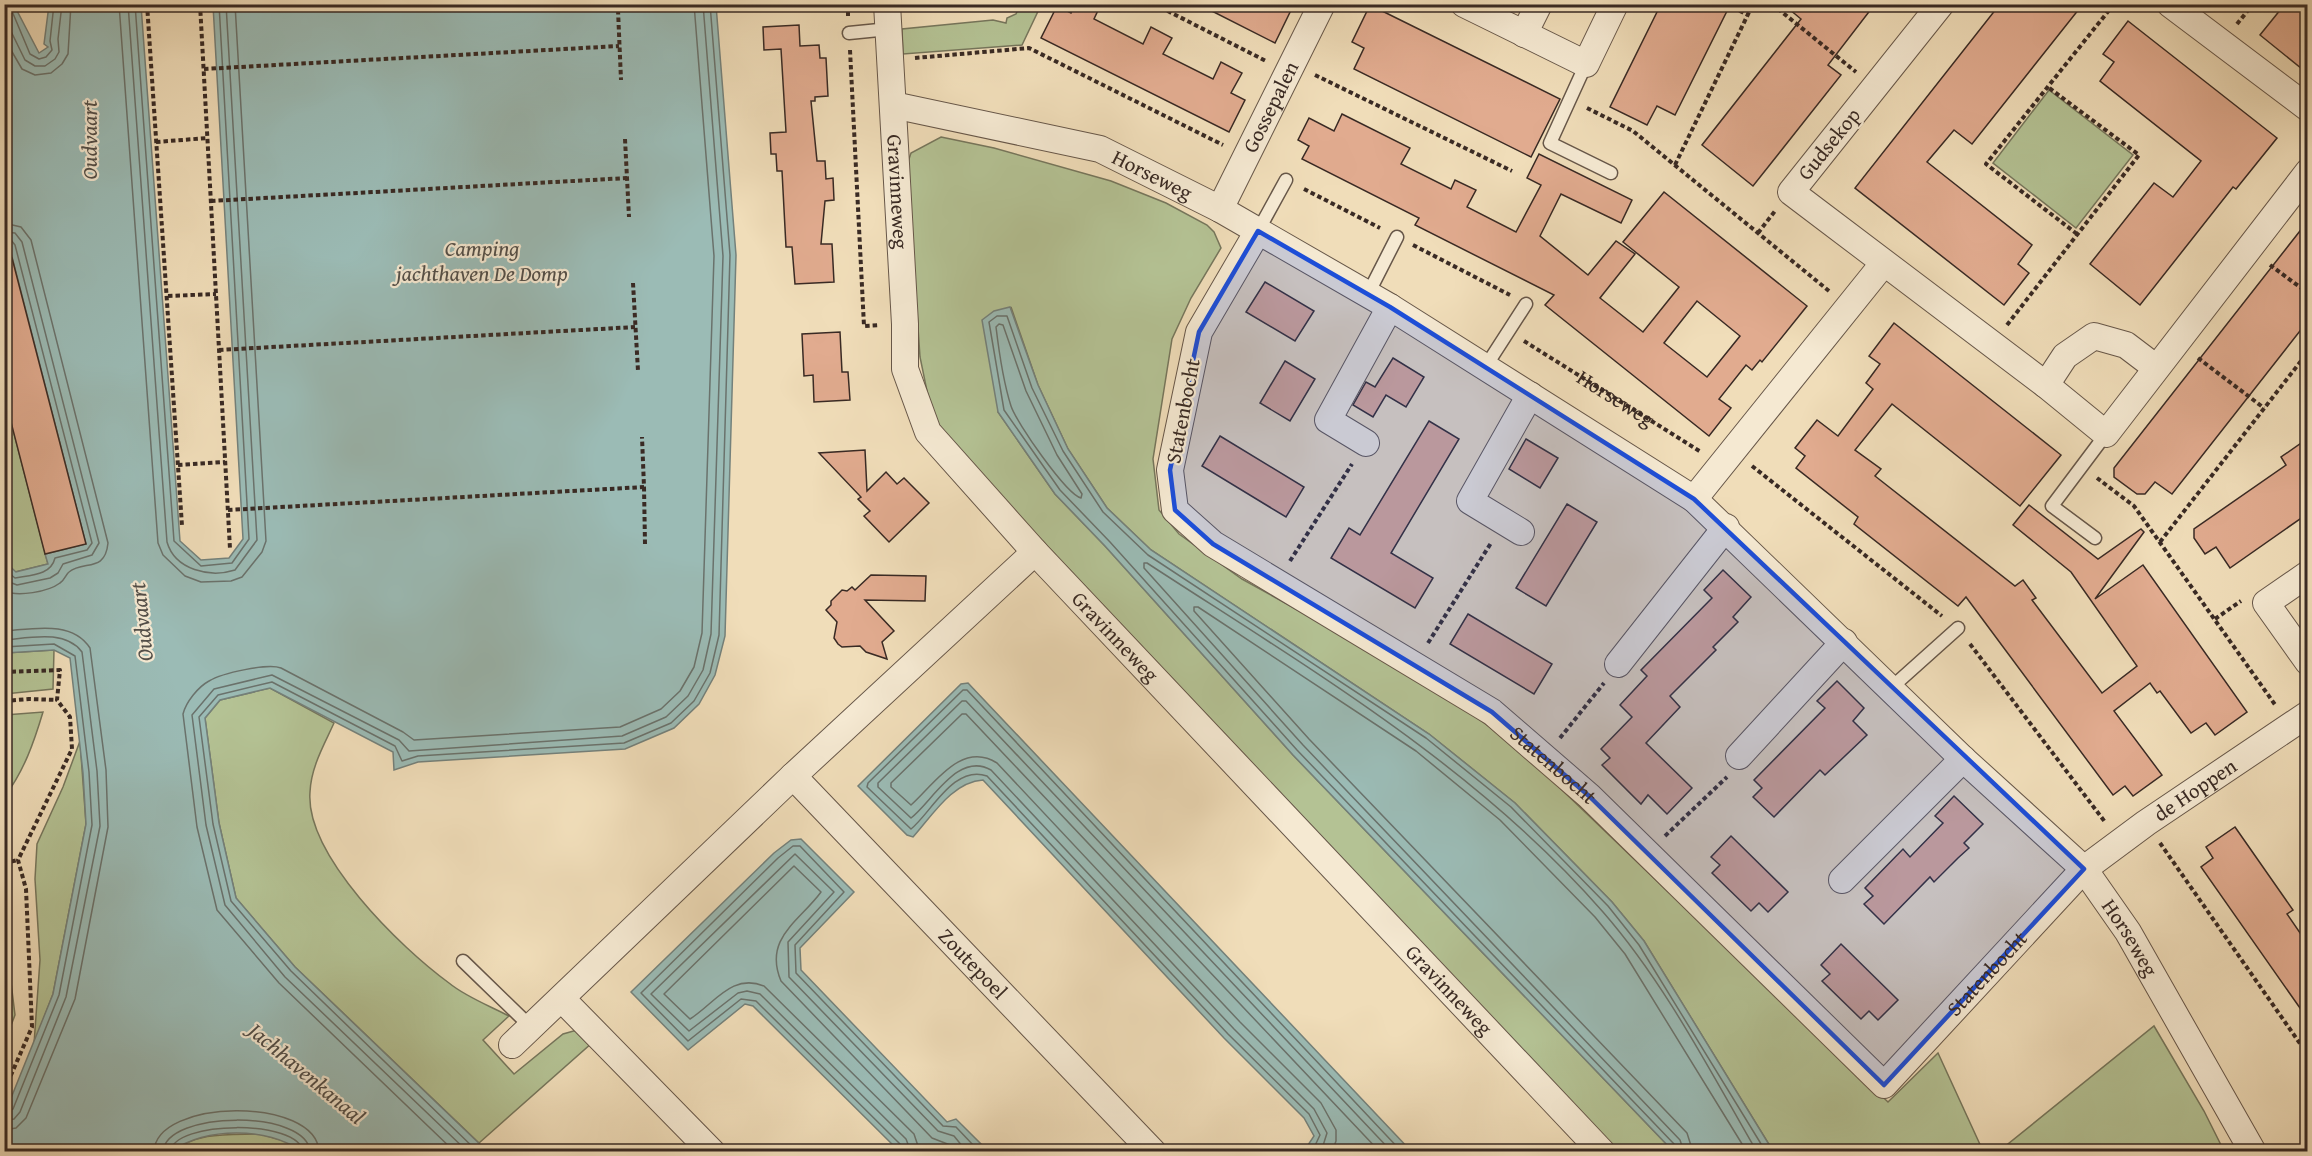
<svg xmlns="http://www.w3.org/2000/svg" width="2312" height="1156" font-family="'Gentium Book Plus',serif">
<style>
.green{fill:#b4c294;stroke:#76765c;stroke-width:1.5}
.water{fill:#9bbbb5;stroke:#74817b;stroke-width:1.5}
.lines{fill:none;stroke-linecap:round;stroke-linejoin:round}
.shore{stroke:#6a726c;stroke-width:1.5}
.building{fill:#e1ab8f;stroke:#392a24;stroke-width:1.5;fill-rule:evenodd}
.service-casing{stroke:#675749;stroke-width:15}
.minor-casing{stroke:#675749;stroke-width:28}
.path{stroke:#392a24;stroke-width:4;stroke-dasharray:4.5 3;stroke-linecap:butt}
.service{stroke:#f5e9d2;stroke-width:12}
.minor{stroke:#f5e9d2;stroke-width:26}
.marked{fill:#1d4ed8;fill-opacity:0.2;stroke:#1d4ed8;stroke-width:4.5;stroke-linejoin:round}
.labels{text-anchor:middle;stroke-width:4.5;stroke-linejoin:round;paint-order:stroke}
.street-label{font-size:21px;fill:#392a24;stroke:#f5e9d2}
.water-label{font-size:22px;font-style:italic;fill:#524e48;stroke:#f5e9d2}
</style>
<rect width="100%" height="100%" fill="#f0ddb9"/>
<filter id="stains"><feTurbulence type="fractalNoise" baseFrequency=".00333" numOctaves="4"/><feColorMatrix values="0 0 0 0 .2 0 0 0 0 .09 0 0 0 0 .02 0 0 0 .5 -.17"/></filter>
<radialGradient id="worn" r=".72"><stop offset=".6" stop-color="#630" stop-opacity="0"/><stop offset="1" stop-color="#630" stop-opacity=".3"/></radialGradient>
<!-- green -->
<g class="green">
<polygon points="1020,5 1041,5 1022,45 903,54 902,29 993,20 1006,23 1007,18 1016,14"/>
<polygon points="2049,90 2133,155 2076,228 1993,163"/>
<polygon points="941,137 994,148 1111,181 1166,203 1207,225 1214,232 1221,248 1191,298 1172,339 1153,459 1159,510 1179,534 1242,579 1417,676 1514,744 1888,1102 1938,1053 1983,1151 1773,1151 1644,941 1612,902 1515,803 1429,734 1151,550 1107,508 1068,449 1038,385 1011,307 998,412 1055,494 1105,546 1293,755 1673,1151 1618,1151 1019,516 937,423 928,396 920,357 907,165 911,153"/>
<polygon points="4,395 48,564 15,572 5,561"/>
<polygon points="54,650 53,689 5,694 5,653"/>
<path d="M 270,688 L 334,723 C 324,745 311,767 310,792 C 305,855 401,948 449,983 C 466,997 490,1006 509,1016 L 483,1040 L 514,1074 L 563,1034 L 577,1030 L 593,1042 L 479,1143 L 295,967 L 236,898 L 219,823 L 205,718 L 220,700 Z"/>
<path d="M 43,712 C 34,742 24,771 5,796 L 5,715 Z"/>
<polygon points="80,741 86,824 53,994 34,1044 40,960 35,879 37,844 63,787"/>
<polygon points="5,934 15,1015 5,1041 4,1041"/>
<polygon points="2154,1026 2204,1111 2224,1151 1998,1152"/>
<path d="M 260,1134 L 288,1142 L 300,1151 L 235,1146 L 173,1152 C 198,1131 230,1135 260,1134 Z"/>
</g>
<!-- water -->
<g class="water">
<path d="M 5,5 L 14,5 L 39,53 L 48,47 L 44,44 L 49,5 L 141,5 L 180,541 L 201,560 L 229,558 L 243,539 L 213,5 L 716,5 L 736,255 L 725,636 L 715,675 L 699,704 L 674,728 L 625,749 L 418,762 L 394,770 L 393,752 L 270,688 L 220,700 L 205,718 L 219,823 L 236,898 L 295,967 L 487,1151 L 300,1151 C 270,1127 203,1127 173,1151 L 5,1151 L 5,1113 L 53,994 L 86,824 L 83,773 L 70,658 L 54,650 L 5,653 L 4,561 L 16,572 L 48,564 L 45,554 L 86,544 L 9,245 L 5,246 Z"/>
<polygon points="1010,307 1038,385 1068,449 1107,508 1151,550 1429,734 1515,803 1612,902 1644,941 1773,1151 1673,1151 1293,755 1105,546 1055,494 998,412 982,320 994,311"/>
<path d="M 968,683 L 1411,1151 L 1304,1151 L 1314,1136 L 1304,1118 L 1224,1038 L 983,780 C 952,782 932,816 913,837 L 907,835 L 858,786 L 961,684 Z"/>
<polygon points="801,839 854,892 800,948 801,970 947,1122 956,1119 982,1145 979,1151 899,1151 753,1006 745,1004 688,1050 631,992 774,853 791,840"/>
</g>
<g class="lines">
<!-- shore -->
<g class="shore">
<polyline points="9,4 30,54 39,59 46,57 52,50 50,41 54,4"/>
<polyline points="119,4 158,543 163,555 185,576 201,582 231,581 242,577 262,552 266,541 235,4"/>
<path d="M 128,4 L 167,542 C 175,570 210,578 235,570 L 257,540 L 226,4"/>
<polyline points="135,4 174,541 201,566 232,563 249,539 219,4"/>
<polyline points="4,17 25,60 35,66 45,66 55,59 59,52 58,39 62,4"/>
<polyline points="4,38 22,69 35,75 51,73 62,64 68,54 71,4"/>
<path d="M 4,223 L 21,227 L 31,240 L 108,543 C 105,573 84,560 69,572 C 66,574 65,580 60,583 C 48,592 18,597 4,591"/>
<polyline points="4,232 15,233 22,242 99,543 92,555 63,564 58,573 50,578 17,585 4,580"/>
<path d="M 4,240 L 11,240 L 15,245 L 92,543 L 87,550 L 55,558 C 51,575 32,575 15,578 L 4,569"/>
<path d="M 999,324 L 1003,325 L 1026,391 L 1057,455 L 1082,494 L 1081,498 C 1066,494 1016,422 1011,406 C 1003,381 999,352 996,327 Z"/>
<path d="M 4,631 C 33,629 72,620 90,648 L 106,770 L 108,827 L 75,999 L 26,1118 L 16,1128 L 4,1130"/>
<path d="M 4,640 C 29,638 65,629 82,652 L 97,771 L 100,826 L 66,997 L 20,1112 L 14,1119 L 4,1121"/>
<polyline points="4,647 54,644 75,656 89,772 92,825 59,995 13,1109 4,1113"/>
<path d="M 154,1152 C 155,1098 317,1096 319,1152"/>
<path d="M 163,1152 C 165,1110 308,1109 310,1152"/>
<path d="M 170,1152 C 174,1120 299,1119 303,1152"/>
<path d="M 455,1152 L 279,983 L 217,910 L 197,827 L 183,714 C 186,702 198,687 209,681 C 222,673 268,663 281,668 L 403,732 L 414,740 L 620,727 L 661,709 L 680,691 L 694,667 L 702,633 L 714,256 L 694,4"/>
<polyline points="468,1152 285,977 225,905 206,825 192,715 214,689 272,675 399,740 409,751 622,736 666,717 688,696 703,670 711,634 723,256 703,4"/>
<polyline points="478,1152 291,971 231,901 213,824 199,717 218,695 272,682 395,746 402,761 418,756 624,743 671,723 694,701 710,673 719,635 730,255 710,4"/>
<polyline points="903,1152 901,1145 756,1001 741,999 688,1041 641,993 778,858 793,846 800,846 844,892 795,945 796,973 943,1126 956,1127 974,1146 974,1152"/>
<polyline points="911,1152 906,1139 760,994 747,991 738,993 689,1031 651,994 795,854 834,892 788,942 789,977 938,1131 954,1136 967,1152"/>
<path d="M 920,1152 L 914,1134 L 764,986 C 732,973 715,1003 690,1019 L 664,994 L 794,866 L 821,892 C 800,921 763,938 781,981 L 932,1138 L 950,1145 L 956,1152"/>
<path d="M 1312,1152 L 1320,1135 L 1309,1114 L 1228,1034 L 987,776 C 954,764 931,813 911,829 L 867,787 L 868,783 L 963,690 L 967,690 L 1402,1152"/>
<path d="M 1321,1152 L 1327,1133 L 1314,1109 L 1234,1029 L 991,770 C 958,751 932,802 911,818 L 878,787 L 878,783 L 962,701 L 966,701 L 1392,1152"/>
<path d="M 1332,1152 L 1336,1141 L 1336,1130 L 1321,1103 L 1240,1022 L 997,763 C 961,740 933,786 911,805 L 891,787 L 891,783 L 962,714 L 966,714 L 1380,1152"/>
<polyline points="1677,1152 1675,1145 1297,750 1110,542 1060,490 1004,410 989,322 997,316 1007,316 1032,388 1063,451 1103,512 1148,555 1426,738 1511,807 1608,906 1639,945 1766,1152"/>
<path d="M 1684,1152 L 1680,1140 L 1303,745 L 1144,568 L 1144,563 L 1147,563 C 1308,668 1476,766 1603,912 C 1665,983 1710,1071 1757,1152"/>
<polyline points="1693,1152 1687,1133 1309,739 1194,611 1194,607 1198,607 1416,751 1500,820 1595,917 1625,954 1747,1152"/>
</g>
</g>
<!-- building -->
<g class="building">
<polygon points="1075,4 1101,4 1094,19 1143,44 1151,27 1172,38 1163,54 1213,79 1221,62 1242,73 1231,93 1245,100 1229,132 1041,38 1057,6 1071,13"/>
<polygon points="1198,4 1294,4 1275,43"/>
<polygon points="1661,4 1714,4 1727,11 1675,115 1657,106 1647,125 1610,107"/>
<polygon points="1783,4 1875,4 1828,65 1841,75 1753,186 1702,145 1801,19"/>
<polygon points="2000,4 2083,4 1972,144 1954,130 1927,162 2032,245 2018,264 2029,273 2004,305 1855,188"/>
<polygon points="2285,4 2307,4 2307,73 2260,35"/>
<polygon points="1370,5 1560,99 1531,157 1354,69 1364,48 1352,42"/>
<polygon points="2128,21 2277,138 2236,189 2233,187 2140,305 2090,264 2154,183 2173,197 2201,161 2100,81 2114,62 2103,54"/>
<polygon points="799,25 800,46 819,45 820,58 826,58 828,96 815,97 815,101 811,101 817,161 825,161 826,179 833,178 834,200 825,201 821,244 832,244 834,282 795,284 792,247 786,247 782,171 777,171 776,154 771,154 770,133 786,132 781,49 764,50 763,27"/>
<path d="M 1342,114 L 1410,148 L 1401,164 L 1451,189 L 1455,180 L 1476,190 L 1467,207 L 1516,232 L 1541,185 L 1527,178 L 1539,154 L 1632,200 L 1621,223 L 1561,194 L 1540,236 L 1588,275 L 1616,241 L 1635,254 L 1600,298 L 1643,332 L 1679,287 L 1623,242 L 1664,192 L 1807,306 L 1762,362 L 1760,360 L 1752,370 L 1746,365 L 1719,399 L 1731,408 L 1709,436 L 1545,305 L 1554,295 L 1415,225 L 1419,218 L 1302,159 L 1309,146 L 1298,140 L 1309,118 L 1334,131 ZM 1697,301 L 1740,336 L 1707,377 L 1664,343 Z"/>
<polygon points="2307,222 2307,322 2172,494 2155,482 2145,494 2137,494 2114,477 2114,468"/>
<polygon points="12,258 86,544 45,554 4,395 4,259"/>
<polygon points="1265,282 1314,311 1295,341 1246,312"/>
<polygon points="1894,323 2061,455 2020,506 1892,404 1855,450 1881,469 1875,476 2015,586 2023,580 2036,598 2032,600 2102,693 2137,666 2071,572 2013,525 2029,505 2098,559 2141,529 2144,532 2095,599 2143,565 2247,712 2215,735 2206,723 2191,733 2160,691 2157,693 2150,683 2114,711 2162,775 2133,796 2125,786 2113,795 1966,597 1958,606 1854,524 1858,517 1796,468 1805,456 1795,448 1817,420 1838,436 1873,389 1866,383 1880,364 1869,356"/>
<polygon points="840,332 842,372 848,372 850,400 814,402 813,375 804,376 802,334"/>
<polygon points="1393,358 1424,377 1406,407 1386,395 1373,417 1353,405 1366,382 1375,387"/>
<polygon points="1285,361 1315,379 1290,421 1260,403"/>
<polygon points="1429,421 1459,439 1391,553 1433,578 1415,608 1331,558 1349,528 1360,535"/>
<polygon points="1220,436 1304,487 1286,517 1202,466"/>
<polygon points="1526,439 1558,458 1540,488 1509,469"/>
<polygon points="2307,439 2307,514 2230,568 2216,547 2205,554 2194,538 2194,529 2286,465 2281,457"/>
<polygon points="865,450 867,491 886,472 897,484 904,478 929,503 889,542 864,516 870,511 858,499 861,497 819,453"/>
<polygon points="1567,504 1597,522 1546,606 1516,588"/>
<polygon points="1723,570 1751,597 1733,617 1738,622 1713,647 1716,650 1670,696 1680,707 1646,743 1692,788 1667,814 1648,795 1641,804 1602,765 1610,758 1601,749 1632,717 1620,705 1647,676 1641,670 1712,598 1704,590"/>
<polygon points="871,575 926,576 925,601 865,600 894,631 882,642 887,659 866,652 860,646 842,647 838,644 834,638 837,622 826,610 831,605 831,601 842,590 847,591 852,587 855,590"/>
<polygon points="1468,614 1552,664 1534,694 1450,644"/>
<polygon points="1837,681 1864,708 1853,721 1867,735 1825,775 1820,770 1774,817 1753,797 1762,788 1754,780 1825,708 1817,701"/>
<polygon points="1954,796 1983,824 1964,843 1969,848 1958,858 1934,882 1930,877 1884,924 1864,904 1873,896 1865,888 1903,849 1910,857 1943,823 1935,816"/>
<polygon points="2235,827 2293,910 2287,914 2307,943 2307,1018 2201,867 2213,858 2206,847"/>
<polygon points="1731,836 1788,892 1768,912 1759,903 1751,911 1712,873 1720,865 1711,857"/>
<polygon points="1841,944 1898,1000 1878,1020 1869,1011 1861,1019 1822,981 1830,974 1821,965"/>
</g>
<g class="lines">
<!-- service casing -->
<g class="service-casing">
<g id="service">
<polyline points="849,33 889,29"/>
<polyline points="1586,64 1550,143 1611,173"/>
<polyline points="1258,231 1286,180"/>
<polyline points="1368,294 1397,237"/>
<polyline points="1486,366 1526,304"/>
<polyline points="2095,538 2052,506 2106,434"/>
<polyline points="1891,688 1958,628"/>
<polyline points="463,961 531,1027"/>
</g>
</g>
<!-- minor casing -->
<g class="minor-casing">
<g id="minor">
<path id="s2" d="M 887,4 L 905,324 L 905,369 L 928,432 L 1035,552 L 1602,1152"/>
<polyline points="1464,4 1586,64 1615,4"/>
<polyline points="1941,4 1791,192 2046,385 2106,434 2308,172"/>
<polyline points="2170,4 2308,108"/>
<polyline points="1524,34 1539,4"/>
<path id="s3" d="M 893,105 L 1100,149 L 1220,209 L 1390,307 L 1694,499 L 1963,759 L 2084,869 L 2128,932 L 2253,1152"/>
<path id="s4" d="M 1220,209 L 1322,4"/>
<path id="s5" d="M 1258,231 L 1199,332 L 1170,470 L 1175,510 L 1213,544 L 1492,712 L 1589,796 L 1884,1085 L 2084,869 L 2146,823 L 2308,714"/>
<polyline points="2046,385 2065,356 2094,336 2126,345 2155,367"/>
<polyline points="1366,443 1328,420 1390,307"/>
<polyline points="1694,499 1883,264"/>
<polyline points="1521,532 1470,501 1530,395"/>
<polyline points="2308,574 2266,603 2308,662"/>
<polyline points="1618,664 1726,527"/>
<polyline points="1739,756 1844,642"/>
<path id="s6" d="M 793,776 L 1153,1152"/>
<polyline points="1842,880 1963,759"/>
<polyline points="562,999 712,1152"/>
<polyline points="512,1045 793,776 1035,552"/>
</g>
</g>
<!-- path -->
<g class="path">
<polyline points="147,4 182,526"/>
<polyline points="200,4 230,549"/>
<polyline points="848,4 848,16"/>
<polyline points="1154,4 1266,61"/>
<polyline points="1726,4 1748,15"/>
<polyline points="1772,4 1856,72"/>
<polyline points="618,10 621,80"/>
<polyline points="2237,24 2253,4"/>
<polyline points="850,50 864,326 880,325"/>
<polyline points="915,58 1029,48 1223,145"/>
<polyline points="204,69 619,46"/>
<polyline points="1315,75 1512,171"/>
<polyline points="1587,108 1633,131 1829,291"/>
<polyline points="625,139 629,217"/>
<polyline points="156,142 208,138"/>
<polyline points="1675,165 1753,4"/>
<polyline points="1304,189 1380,228"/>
<polyline points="211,201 627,178"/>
<polyline points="1758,233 1775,211"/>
<polyline points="2077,234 1986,164 2114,4"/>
<polyline points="1413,245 1510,295"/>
<polyline points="2270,265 2308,293"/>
<polyline points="633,283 638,371"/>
<polyline points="168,296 216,294"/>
<polyline points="2007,325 2139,155 2048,87"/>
<path id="s1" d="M 1524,341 L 1701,452"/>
<polyline points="219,350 635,327"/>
<polyline points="2198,358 2264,408"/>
<polyline points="178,465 225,462"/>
<polyline points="1752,466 1942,616"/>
<polyline points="2097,478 2134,506 2276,706"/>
<polyline points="644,487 645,544"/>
<polyline points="228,510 644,487 642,437"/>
<polyline points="2160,542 2308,352"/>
<polyline points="1290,561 1352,464"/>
<polyline points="2215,619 2241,601"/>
<polyline points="1428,643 1491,543"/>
<polyline points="1970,644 2105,822"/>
<polyline points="4,672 60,670 57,700 70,717 72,749 18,860 26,889 32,1027 4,1091"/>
<polyline points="4,701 29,699 57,700"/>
<polyline points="1560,738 1604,683"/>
<polyline points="1665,836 1727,777"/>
<polyline points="2160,843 2308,1055"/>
<polyline points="4,863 18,860"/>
</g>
<!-- service -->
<use href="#service" class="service"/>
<!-- minor -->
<use href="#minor" class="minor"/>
</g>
<!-- marked area -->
<path class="marked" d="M 1258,231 L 1390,307 L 1694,499 L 2084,869 L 1884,1085 L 1589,796 L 1492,712 L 1213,544 L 1175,510 L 1170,470 L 1199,332 Z"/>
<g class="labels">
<!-- street labels -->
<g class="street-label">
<text dy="7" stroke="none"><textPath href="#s4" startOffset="114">Gossepalen</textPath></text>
<text transform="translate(1829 144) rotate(-51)" y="7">Gudsekop</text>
<text dy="7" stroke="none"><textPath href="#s3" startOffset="270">Horseweg</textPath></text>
<text dy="7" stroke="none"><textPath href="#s2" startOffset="188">Gravinneweg</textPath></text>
<text dy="7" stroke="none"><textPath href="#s1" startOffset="108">Horseweg</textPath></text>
<text transform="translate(1183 411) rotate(-79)" y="7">Statenbocht</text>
<text dy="7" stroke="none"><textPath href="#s2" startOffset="710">Gravinneweg</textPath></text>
<text dy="7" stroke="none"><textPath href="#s5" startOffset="756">Statenbocht</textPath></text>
<text dy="7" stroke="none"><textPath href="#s5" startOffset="1647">de Hoppen</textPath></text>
<text dy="7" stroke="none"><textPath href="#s3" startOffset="1522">Horseweg</textPath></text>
<text dy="7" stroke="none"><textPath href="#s6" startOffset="260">Zoutepoel</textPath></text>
<text dy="7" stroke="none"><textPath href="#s5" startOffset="1368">Statenbocht</textPath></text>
<text dy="7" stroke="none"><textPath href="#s2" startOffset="1196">Gravinneweg</textPath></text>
</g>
<!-- water labels -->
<g class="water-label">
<text transform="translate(89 140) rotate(-90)" y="8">Oudvaart</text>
<text x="482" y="256">Camping<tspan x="482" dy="25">jachthaven De Domp</tspan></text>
<text transform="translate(141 622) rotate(-96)" y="8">Oudvaart</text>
<text transform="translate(307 1073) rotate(40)" y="8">Jachhavenkanaal</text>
</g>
</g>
<!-- margin -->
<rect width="2312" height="1156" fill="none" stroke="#f0ddb9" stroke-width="24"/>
<rect x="6" y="6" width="2300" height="1144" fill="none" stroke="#392a24" stroke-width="3"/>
<rect x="12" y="12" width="2288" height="1132" fill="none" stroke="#392a24" stroke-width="1.5"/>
<rect width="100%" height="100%" filter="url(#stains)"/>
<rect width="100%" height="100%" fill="url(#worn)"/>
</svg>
